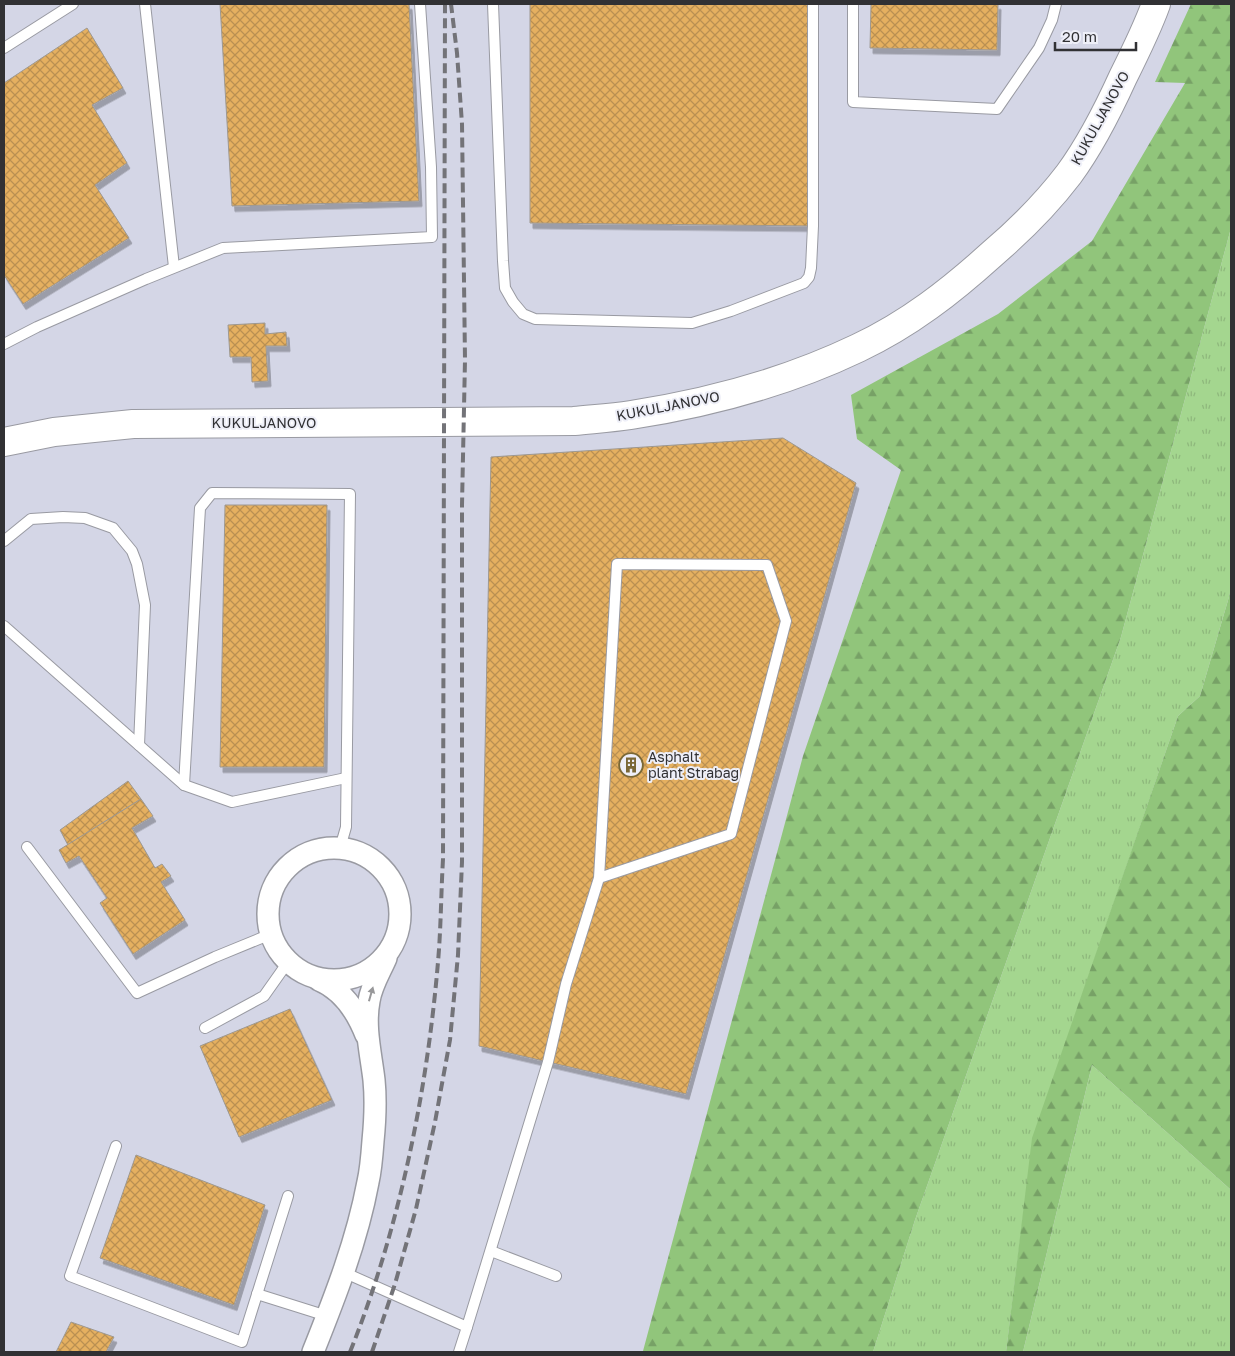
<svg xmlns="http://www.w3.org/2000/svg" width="1235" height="1356" font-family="'Golos Text',sans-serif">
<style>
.built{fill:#d4d6e6}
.grass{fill:url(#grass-tufts)}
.forest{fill:url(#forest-firs)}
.building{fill:url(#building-cross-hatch);stroke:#9d9891;filter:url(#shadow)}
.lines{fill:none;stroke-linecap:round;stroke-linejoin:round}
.service-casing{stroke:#999aa2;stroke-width:12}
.minor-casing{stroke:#999aa2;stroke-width:24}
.secondary-casing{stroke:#999aa2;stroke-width:30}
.service{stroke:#fff;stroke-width:10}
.minor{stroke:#fff;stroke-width:21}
.secondary{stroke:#fff;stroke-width:28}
.rail{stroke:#737378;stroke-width:4;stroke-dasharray:10 5;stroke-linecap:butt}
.oneway{fill:#98989a}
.labels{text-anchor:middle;stroke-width:4;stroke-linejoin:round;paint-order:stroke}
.street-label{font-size:14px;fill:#313134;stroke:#eeeff8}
.poi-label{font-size:14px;fill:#313134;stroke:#eeeff8;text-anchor:start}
</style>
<defs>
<pattern id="grass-tufts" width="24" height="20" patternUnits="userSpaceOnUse" patternTransform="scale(1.25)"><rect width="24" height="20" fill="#a4d68f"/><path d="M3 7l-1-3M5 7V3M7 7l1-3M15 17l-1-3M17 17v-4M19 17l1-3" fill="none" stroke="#8eb87c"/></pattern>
<pattern id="forest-firs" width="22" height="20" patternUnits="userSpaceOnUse" patternTransform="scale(1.25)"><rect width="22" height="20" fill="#91c57b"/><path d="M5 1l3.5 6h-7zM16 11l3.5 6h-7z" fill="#77a166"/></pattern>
<pattern id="building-cross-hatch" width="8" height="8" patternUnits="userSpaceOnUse" patternTransform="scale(1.25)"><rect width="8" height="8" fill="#e5b061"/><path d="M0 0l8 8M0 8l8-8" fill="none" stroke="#ba9051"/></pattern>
<filter id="shadow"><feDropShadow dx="3" dy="5.5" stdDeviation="0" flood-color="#0004"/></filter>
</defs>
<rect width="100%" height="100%" fill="#e1e2eb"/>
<!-- built -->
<polygon class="built" points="4,4 1215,4 1186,82 673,1352 4,1352"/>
<!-- grass -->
<g class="grass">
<polygon points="1231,228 1231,590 1200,696 1178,716 1033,1138 1006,1352 873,1352 915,1220 1121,637"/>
<polygon points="1092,1065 1231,1190 1231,1352 1023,1352"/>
</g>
<!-- forest -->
<g class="forest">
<polygon points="1191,4 1231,4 1231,228 1121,637 915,1220 873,1352 637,1352 643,1351 803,756 901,470 857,439 851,395 998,314 1092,241 1185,83 1155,82"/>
<polygon points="1231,590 1231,1190 1092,1065 1023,1352 1006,1352 1032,1138 1178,716 1200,696"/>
</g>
<!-- building -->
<g class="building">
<polygon points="220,4 409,4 419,201 232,206"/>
<polygon points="530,4 813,4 813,226 530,223"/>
<polygon points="871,4 998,4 997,50 870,48"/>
<polygon points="87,28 123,88 92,105 127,163 95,185 129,238 23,304 4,275 4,83"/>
<polygon points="265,323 265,334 286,332 287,346 266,346 268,381 252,382 251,357 230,357 228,325"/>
<polygon points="783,438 856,483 686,1094 479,1046 491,457"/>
<polygon points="225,505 327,505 324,767 220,767"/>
<polygon points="128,781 141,799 68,845 60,830"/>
<polygon points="141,799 153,816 132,828 155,868 162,864 171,876 161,882 185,920 133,954 100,903 107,898 79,856 66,863 59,850"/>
<polygon points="290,1009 332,1100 239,1137 200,1046"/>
<polygon points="136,1155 265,1205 234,1305 100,1258"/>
<polygon points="71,1322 114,1337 106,1352 56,1352"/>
</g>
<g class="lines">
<!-- service casing -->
<g class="service-casing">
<g id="service">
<polyline points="145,4 174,267"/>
<polyline points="493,4 503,261 505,288 513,302 523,314 535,319 692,323 731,311 804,283 809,277 811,268 813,226 813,4"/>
<polyline points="853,4 853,102 997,109 1039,48 1052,20 1056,4"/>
<polyline points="4,48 73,4"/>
<polyline points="4,344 37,327 146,279 223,248 432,237 431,167 420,4"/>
<polyline points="4,541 31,519 63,517 85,518 113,528 132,551 137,564 145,605 139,745"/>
<polyline points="4,626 184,785 232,802 346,778"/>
<polyline points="184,785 200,508 212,493 350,494 346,827 340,848"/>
<polyline points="27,847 137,993 215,957 271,934"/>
<polyline points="205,1028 264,996 288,962"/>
<polyline points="116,1146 70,1276 242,1342 288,1196"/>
<polyline points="491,1251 556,1276"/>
<polyline points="343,1272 467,1327 548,1062 566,984 599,878 617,564 767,565 786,621 731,834 599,878"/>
<polyline points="257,1294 327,1316"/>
<polyline points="459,1352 467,1327"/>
</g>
</g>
<!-- minor casing -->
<g class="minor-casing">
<g id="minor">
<circle cx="334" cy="914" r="66"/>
<path d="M 319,980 C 343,990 357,1012 366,1035"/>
<path d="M 313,1352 C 335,1297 357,1241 368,1182 C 371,1169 372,1155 373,1141 C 375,1121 376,1100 374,1080 C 371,1054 364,1027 369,1001 C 371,986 380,972 386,958"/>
</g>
</g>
<!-- secondary casing -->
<g class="secondary-casing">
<path id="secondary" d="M 4,442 L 54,432 L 133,424 L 574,421 C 593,419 612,418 631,415 C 709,403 787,382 858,348 C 909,324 951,291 992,254 C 1020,230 1047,203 1069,174 C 1091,144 1108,110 1123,77 C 1135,53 1147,29 1156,4"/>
</g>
<!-- service -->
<use href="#service" class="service"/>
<!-- minor -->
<use href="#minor" class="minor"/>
<!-- secondary -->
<use href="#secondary" class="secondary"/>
<!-- rail -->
<g class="rail">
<path d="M 350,1352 C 399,1230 427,1093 438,962 C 441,928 441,893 443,859 L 445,4"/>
<polyline points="372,1352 395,1284 416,1209 435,1122 450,1040 458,955 462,862 462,505 465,360 462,124 457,53 451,4"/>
</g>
</g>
<!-- one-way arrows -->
<defs><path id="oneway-solid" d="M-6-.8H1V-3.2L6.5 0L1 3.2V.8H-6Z" transform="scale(1.25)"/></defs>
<use class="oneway" href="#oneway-solid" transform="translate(371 994) rotate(-74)"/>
<!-- icons -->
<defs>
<g id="building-ring" transform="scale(1.25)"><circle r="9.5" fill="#eeeff8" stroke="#7a6836" stroke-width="1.5"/><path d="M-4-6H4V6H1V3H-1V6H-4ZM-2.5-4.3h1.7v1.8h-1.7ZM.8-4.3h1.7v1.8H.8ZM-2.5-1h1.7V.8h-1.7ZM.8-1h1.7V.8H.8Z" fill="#7a6836"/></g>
</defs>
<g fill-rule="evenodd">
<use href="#building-ring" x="631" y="765"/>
</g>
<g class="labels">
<!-- street labels -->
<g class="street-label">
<text transform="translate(1100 118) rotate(-61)" y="5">KUKULJANOVO</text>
<text transform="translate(668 406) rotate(-11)" y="5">KUKULJANOVO</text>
<text x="264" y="428">KUKULJANOVO</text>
</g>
<!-- poi labels -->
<g class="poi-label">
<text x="648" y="762">Asphalt<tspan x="648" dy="16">plant Strabag</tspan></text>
</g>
</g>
<!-- border -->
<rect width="1235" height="1356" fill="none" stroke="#313134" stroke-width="10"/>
<!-- scale -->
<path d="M1055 42v8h81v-8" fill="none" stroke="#313134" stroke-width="2.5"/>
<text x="1062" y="42" font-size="15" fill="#313134" stroke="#eeeff8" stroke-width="4" paint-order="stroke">20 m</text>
</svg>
